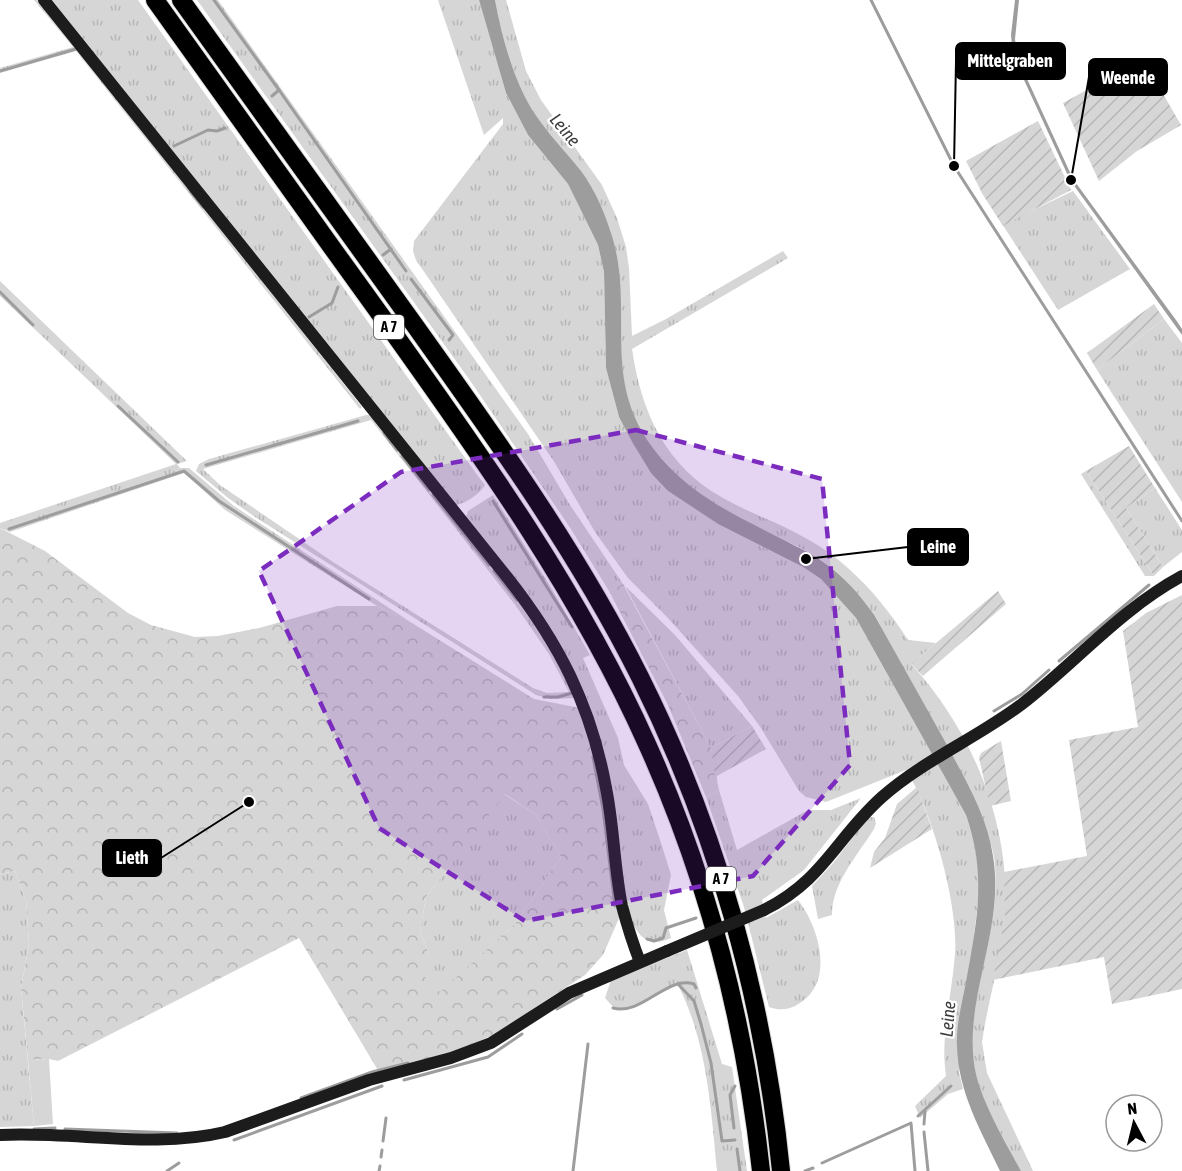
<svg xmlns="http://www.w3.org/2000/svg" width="1182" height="1171" font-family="'Asap Condensed',sans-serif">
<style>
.grass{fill:url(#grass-tufts);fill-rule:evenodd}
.forest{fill:url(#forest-crowns);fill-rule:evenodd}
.garden{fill:url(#garden-furrows)}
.pitch{fill:#d6d6d6}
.water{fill:#9d9d9d}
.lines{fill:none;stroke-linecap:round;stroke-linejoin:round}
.stream{stroke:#9d9d9d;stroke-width:3}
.highway-casing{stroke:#dbdbdb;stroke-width:20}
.secondary{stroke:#1c1c1c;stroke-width:12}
.highway{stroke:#000;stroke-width:18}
.secondary-bridge{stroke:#1c1c1c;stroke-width:12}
.marked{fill:#7b2cbf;fill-opacity:0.2;stroke:#7b2cbf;stroke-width:4.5;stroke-dasharray:12 8;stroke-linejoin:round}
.labels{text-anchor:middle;stroke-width:4.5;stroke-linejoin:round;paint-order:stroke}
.shield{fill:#fff;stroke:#4c4c4c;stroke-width:1.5}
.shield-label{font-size:15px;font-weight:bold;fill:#000}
.water-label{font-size:18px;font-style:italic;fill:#3e3e3e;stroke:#fff}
.leader{fill:none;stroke:#000;stroke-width:2}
.callout-dot{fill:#000;stroke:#fff;stroke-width:2}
.callout{fill:#000;stroke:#000;stroke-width:2}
.callout-label{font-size:18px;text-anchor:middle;font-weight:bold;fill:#fff}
</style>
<defs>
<pattern id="grass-tufts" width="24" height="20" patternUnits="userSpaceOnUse" patternTransform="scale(1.5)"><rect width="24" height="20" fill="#d6d6d6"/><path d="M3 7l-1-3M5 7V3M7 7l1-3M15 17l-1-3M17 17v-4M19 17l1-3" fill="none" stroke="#b6b6b6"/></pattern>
<pattern id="forest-crowns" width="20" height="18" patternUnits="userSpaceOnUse" patternTransform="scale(1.5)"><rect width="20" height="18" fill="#d6d6d6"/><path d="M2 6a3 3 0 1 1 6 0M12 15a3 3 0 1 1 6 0" fill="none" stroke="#b6b6b6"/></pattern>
<pattern id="garden-furrows" width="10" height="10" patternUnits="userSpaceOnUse" patternTransform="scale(1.5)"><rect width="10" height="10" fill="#d6d6d6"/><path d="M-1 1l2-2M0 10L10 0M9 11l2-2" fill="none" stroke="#b6b6b6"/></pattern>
</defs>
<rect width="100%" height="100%" fill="#fff"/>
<!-- grass -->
<g class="grass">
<polygon points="34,0 40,0 362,407 360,409 76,51 0,73 0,68 73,47"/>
<path d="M 50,0 L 138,0 L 478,476 L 485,485 C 480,494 465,504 455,505 Z"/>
<polygon points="197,0 218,0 528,434 570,505 623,584 675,635 752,726 711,748 624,584 609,591 569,526 469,379"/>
<path d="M 438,0 L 479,0 L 506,93 L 528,135 L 568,184 L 598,245 L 604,272 L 606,368 L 619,417 L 631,440 L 668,491 L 718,524 L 803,567 L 821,579 L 856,618 L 966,815 L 974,839 L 980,882 L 959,1072 L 963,1089 L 948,1094 L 920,1118 L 915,1106 L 946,1076 C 940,1034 952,996 955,954 C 959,906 932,810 906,770 L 826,802 L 806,797 L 799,791 L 761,728 L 738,696 L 668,618 L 628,578 L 595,532 L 555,463 L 416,260 L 413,251 L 414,241 L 503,124 L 503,118 L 484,135 Z"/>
<path d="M 495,0 L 506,0 L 526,71 L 541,100 L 602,185 L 617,218 L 626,247 L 629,268 L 632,336 L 666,319 L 783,251 L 788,258 L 632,349 C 641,411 665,466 723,498 C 751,514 782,524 809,540 C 850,563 883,601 908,640 L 936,643 L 911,664 C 972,730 1011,824 1005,915 C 1002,957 988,1000 982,1042 L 987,1073 L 1033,1171 L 1021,1171 C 1005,1141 978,1098 974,1064 C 964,997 1004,929 994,857 C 988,823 968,793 952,762 C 927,714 901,666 876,617 C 860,596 843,574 820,559 C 788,539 751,527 719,508 C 696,495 678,477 661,458 C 597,387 635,315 612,237 C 606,214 594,191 581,172 C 576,164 568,159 562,152 C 552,139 542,125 533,111 C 513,79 502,37 495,0 Z"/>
<polygon points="1073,191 1130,269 1058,310 982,193 1029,212"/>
<polygon points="0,281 187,461 177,464 180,468 189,468 234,506 412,623 377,606 225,510 184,473 10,532 0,528 0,523 176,464 0,296"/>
<polygon points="1164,319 1182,343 1182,502 1097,370"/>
<path d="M 366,415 L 371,415 L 532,616 L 576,698 L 551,699 L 536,695 L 255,517 L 228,498 L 196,471 L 199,464 L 209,459 ZM 371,420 L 516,606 L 549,654 L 569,692 L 547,693 L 533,688 L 333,562 L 220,485 L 203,469 Z"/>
<polygon points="1086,471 1154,576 1145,576 1081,474"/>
<polygon points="1155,488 1182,530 1182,552 1163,567 1126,508"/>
<path d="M 493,495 L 549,584 L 590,655 L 583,658 L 618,738 L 624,765 L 648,804 L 662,846 L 671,875 L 664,910 L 671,938 C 649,948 639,938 630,918 L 592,713 L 586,695 L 558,641 L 466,518 L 468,511 Z"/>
<path d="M 719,790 L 737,850 L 808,810 L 831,810 L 861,798 L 804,870 L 762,900 L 766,918 L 798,900 C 819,927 835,981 800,1003 C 790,1010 780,1011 769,1007 L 744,907 L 706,797 Z"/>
<polygon points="504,794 536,815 561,857 515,924 440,993 419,972 429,954 420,932 426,897"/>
<path d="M 868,817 L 874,817 L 876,823 L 874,829 C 857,856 832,883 832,915 L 818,919 L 812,886 L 834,862 Z"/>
<polygon points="15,871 26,900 29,944 21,988 34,1126 0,1127 0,874"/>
<path d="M 687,950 L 722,1064 L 732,1067 L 747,1171 L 717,1171 C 711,1108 707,1042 678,985 L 631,1007 L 615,1009 L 605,998 L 611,980 Z"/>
</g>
<!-- forest -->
<g class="forest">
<path d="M 0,528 L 45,551 L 128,613 L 151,625 L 195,637 L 218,636 L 259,628 L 337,606 L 377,606 L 412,623 L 534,699 L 580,708 L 598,767 L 620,916 L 603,955 L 585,975 L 491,1036 L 455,1051 L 379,1072 L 299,938 L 58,1061 L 49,1059 L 28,1060 L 21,988 L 29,944 L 26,900 L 15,871 L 0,874 ZM 505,794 L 536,815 L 561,857 L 515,924 L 440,992 L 420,972 L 429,954 L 420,932 L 426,897 Z"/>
<polygon points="623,584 711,748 719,790 706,797 668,705 609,591"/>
</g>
<!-- garden -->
<g class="garden">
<polygon points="1143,59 1181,125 1137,151 1099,181 1063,103"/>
<polygon points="1038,121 1071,190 1003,226 982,193 966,161"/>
<polygon points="1154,304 1164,319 1097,370 1087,353"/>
<polygon points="1129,446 1155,488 1126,508 1163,567 1154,576 1086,471"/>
<polygon points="998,591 1006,604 923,676 911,664"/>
<polygon points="1182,595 1182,989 1112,1004 1104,957 993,980 1005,916 1004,872 1087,856 1069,740 1138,727 1123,631 1146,613"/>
<polygon points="752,726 766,749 715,777 711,748"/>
<polygon points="1001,741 1011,801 990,806 979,758 981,753"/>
<polygon points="917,787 932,829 870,868 874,852 885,838 897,804"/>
</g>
<!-- pitch -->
<polygon class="pitch" points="49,1059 53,1124 34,1126 28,1060"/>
<!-- water -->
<g class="water">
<path d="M 479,0 L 495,0 C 502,37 513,79 533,111 C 547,133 565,151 581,171 C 595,190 605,213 612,236 C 636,315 597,383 660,457 C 695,498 739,517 786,541 C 798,548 812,553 822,561 C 844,576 860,595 875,616 C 899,660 924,703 948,747 C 967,783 987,816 993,856 C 1005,928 965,995 974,1063 C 978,1097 1005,1141 1021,1171 L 1000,1171 C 981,1131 958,1092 957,1046 C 956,1025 962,1003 966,982 C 977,921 987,875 966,815 L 856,618 L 821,579 L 803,567 L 718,524 L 668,491 L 651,473 L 631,440 L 619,417 L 606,368 L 604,272 L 598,245 L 568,184 L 528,135 L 506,93 Z"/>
<polygon points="1015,0 1019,0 1015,39 1017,57 1073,179 1176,320 1182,329 1182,335 1070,180 1013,56 1011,35"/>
</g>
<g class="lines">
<!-- stream -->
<g class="stream">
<polyline points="214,0 279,90 272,96"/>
<polyline points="871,0 954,166 1182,521"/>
<polyline points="0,71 76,49"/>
<polyline points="279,90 406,271"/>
<polyline points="174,146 208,130 217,131 225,128"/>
<polyline points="190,191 203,207"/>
<polyline points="383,255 391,249"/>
<polyline points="411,279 453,335 449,340"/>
<polyline points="0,292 33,325"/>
<polyline points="309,317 332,303 338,287"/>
<polyline points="118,406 178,462"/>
<polyline points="384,433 397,450"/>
<polyline points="402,456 429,490"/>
<polyline points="206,465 358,421"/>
<polyline points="433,495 489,565"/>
<polyline points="493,501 572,627"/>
<polyline points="9,529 184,471 219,501 369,599"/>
<polyline points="494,571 517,600"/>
<polyline points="1059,661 1149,585"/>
<polyline points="544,697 558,697 572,693"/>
<polyline points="994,711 1022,694 1049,670"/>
<polyline points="593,757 603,809 615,906"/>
<polyline points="647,939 654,941 663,938 666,928 696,918"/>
<polyline points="678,984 694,1001 701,1024 711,1063 722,1141 735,1140"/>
<path d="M 613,1008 C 642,1016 667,975 694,984 L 696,988"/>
<polyline points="557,1009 582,995"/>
<polyline points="404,1080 488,1057 522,1034"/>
<polyline points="301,1098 372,1072 408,1063"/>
<polyline points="918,1116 951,1086"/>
<polyline points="924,1124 925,1111"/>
<polyline points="734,1128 730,1095 735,1086"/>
<polyline points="34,1129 55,1128"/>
<polyline points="65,1129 177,1133"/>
<polyline points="924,1132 928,1171"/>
<polyline points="234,1140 382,1086"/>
<polyline points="383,1141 386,1118"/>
<polyline points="737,1149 740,1171"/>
<polyline points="381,1157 382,1150"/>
<polyline points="822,1163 911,1123 915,1171"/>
<polyline points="167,1171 179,1163"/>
<polyline points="379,1171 380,1166"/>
<polyline points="573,1171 588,1044"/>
<polyline points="805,1171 813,1168"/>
</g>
<!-- highway casing -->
<g class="highway-casing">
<g id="highway">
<path d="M 155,0 C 233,109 311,219 390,328 C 485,461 580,594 647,744 C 708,879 745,1024 761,1171"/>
<path d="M 181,0 C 259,109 337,218 416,327 C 496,439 578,553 640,677 C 717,831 764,1000 781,1171"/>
</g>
</g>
<!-- secondary -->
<g class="secondary">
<path d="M 44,0 L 507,577 C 559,643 591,705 606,788 C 614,827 614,867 622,906 C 627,925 633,944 640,962"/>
<path d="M 764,910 C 824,880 836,838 882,797 C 924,760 977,738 1022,704 C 1076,662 1121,609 1182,576"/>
<path d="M 0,1135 C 73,1131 154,1149 225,1132 L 369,1080 L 451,1058 L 491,1043 L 569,993 L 667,951"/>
</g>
<!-- highway -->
<use href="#highway" class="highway"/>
<!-- secondary-bridge -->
<polyline class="secondary-bridge" points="667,951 764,910"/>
</g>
<!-- marked area -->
<path class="marked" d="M 636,430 L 822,479 L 850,765 L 753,876 L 525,921 L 379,828 L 259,571 L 401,472 Z"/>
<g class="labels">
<!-- shield labels -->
<g class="shield">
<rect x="374" y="315" width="30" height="24" rx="4.5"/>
<rect x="706" y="867" width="30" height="24" rx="4.5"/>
</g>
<g class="shield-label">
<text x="389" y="332">A 7</text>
<text x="721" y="884">A 7</text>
</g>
<!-- water labels -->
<g class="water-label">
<text transform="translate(565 130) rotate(50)" y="6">Leine</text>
<text transform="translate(948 1019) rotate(-85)" y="6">Leine</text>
</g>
</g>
<!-- callouts -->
<path class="leader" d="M954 166L956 61M1071 180L1089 77M806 559L908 547M249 802L161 858"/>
<g class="callout-dot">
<circle cx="954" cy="166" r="6"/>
<circle cx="1071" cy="180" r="6"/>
<circle cx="806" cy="559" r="6"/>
<circle cx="249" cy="802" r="6"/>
</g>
<g class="callout">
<rect x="956" y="43" width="109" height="36" rx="6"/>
<rect x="1089" y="59" width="78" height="36" rx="6"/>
<rect x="908" y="529" width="60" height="36" rx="6"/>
<rect x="103" y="840" width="58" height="36" rx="6"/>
</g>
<g class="callout-label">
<text x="1010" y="67">Mittelgraben</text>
<text x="1128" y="84">Weende</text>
<text x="938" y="553">Leine</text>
<text x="132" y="864">Lieth</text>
</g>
<!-- north arrow -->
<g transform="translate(1134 1123) rotate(353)"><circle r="28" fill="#ffffff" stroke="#999999" stroke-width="1.5"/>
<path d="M0-4.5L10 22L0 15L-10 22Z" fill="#000000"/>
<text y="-9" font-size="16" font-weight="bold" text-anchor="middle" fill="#000000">N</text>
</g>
</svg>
